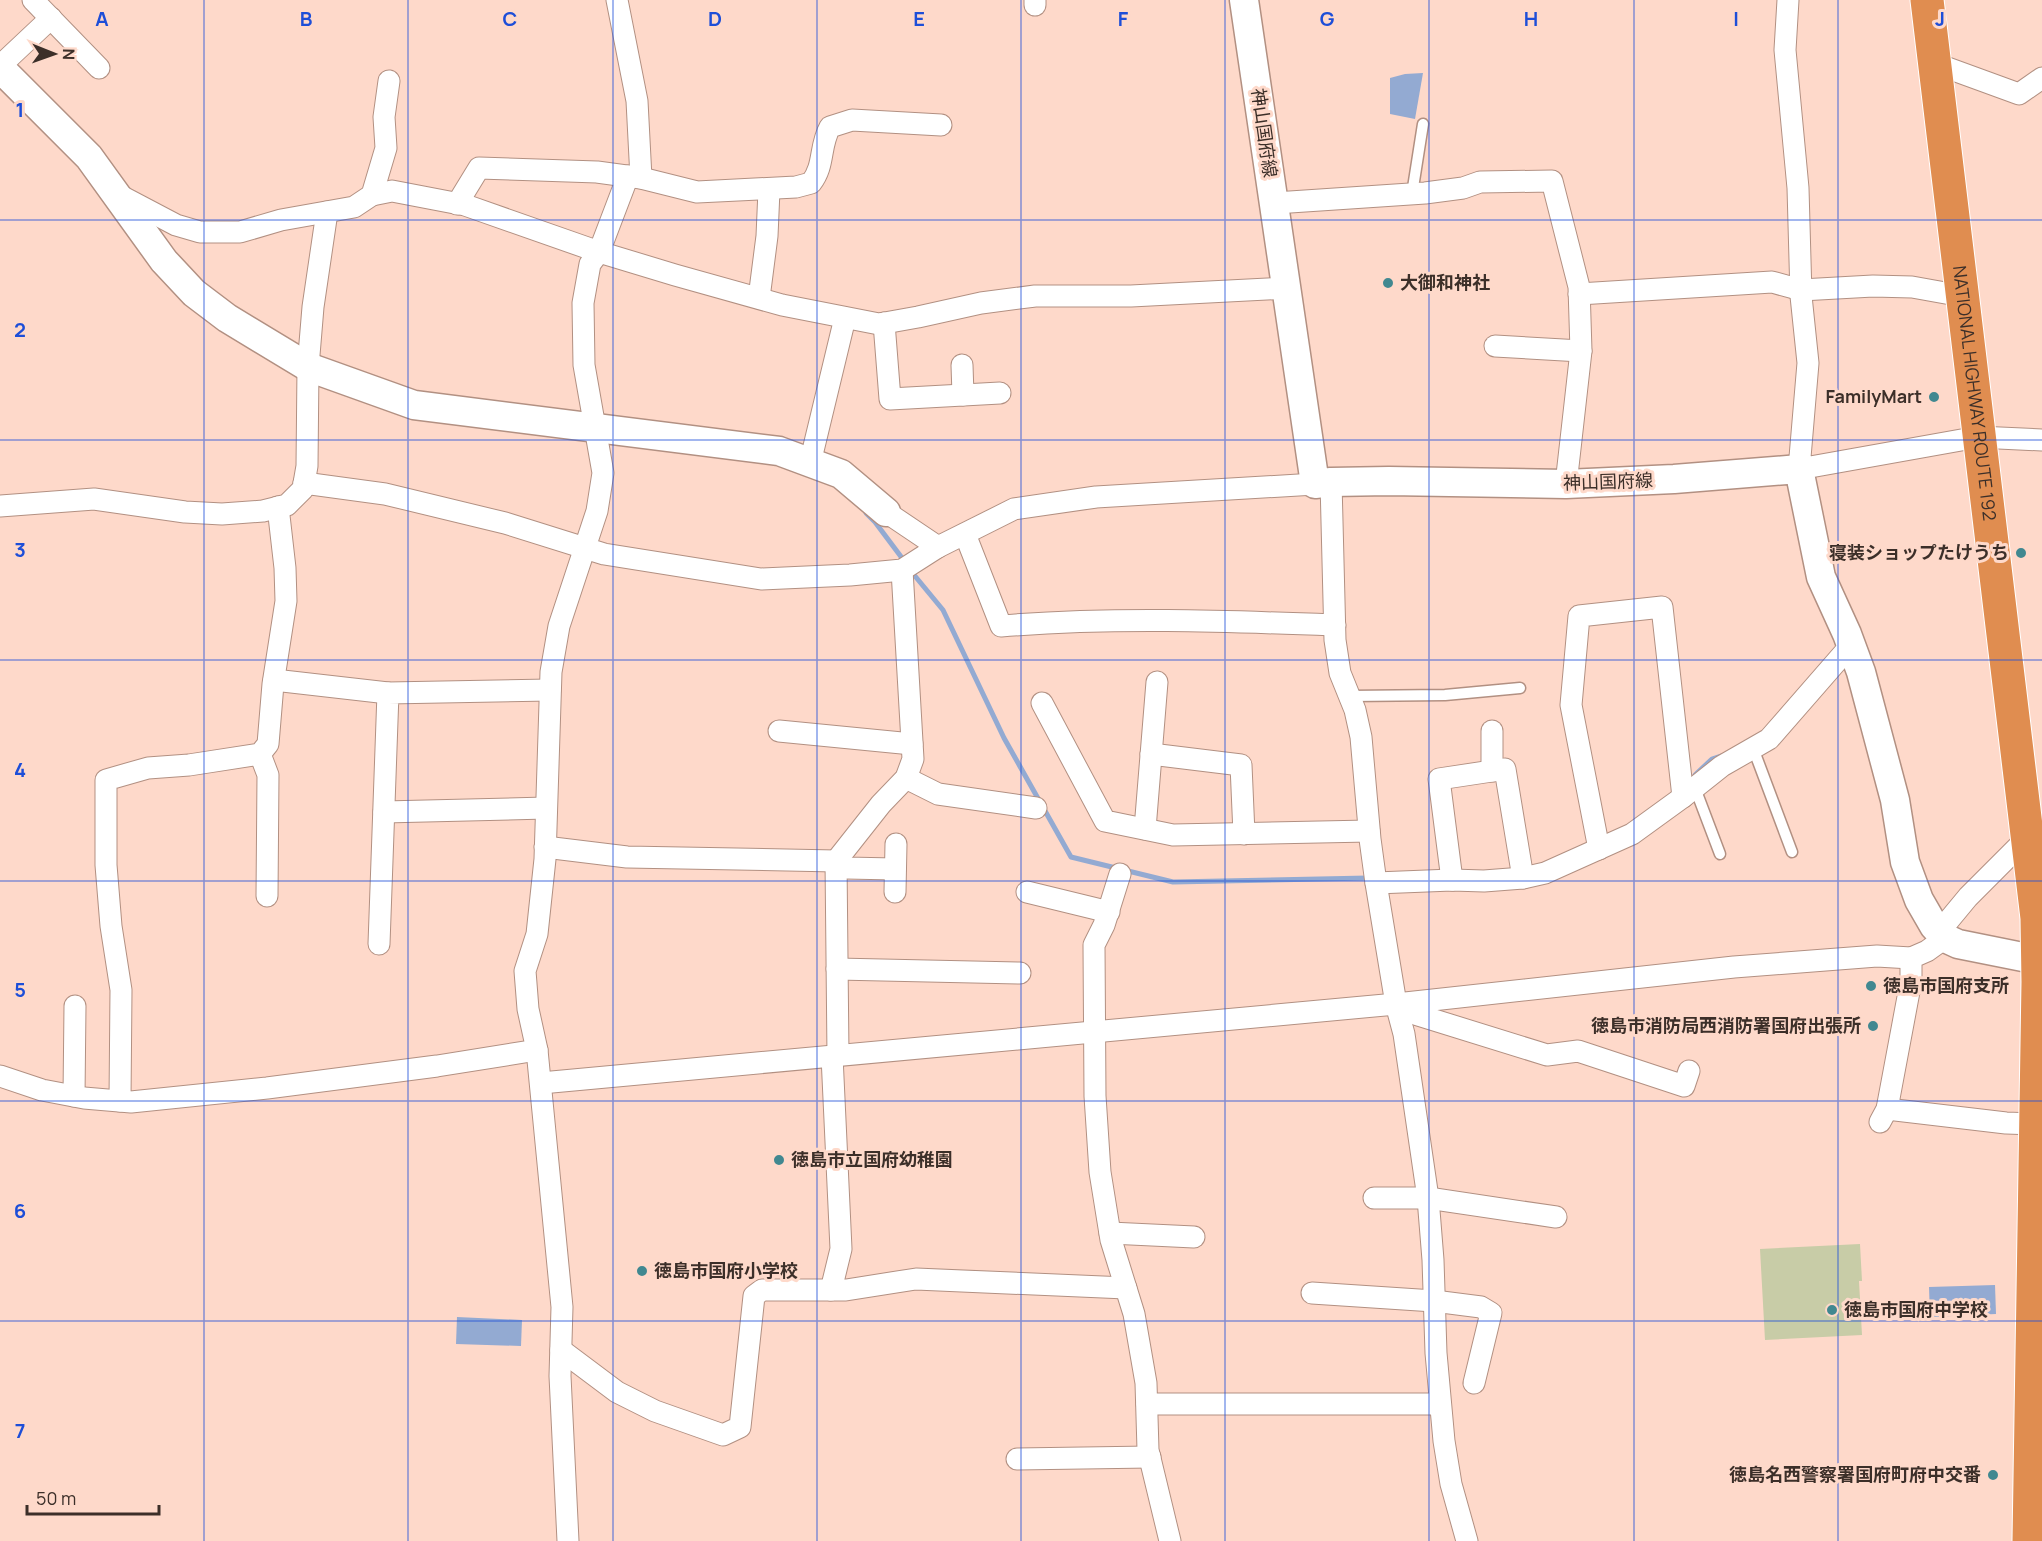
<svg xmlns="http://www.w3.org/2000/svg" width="2042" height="1541" font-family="Manrope,'Noto Sans JP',sans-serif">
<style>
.green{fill:#c8cca7}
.water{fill:#93aad2}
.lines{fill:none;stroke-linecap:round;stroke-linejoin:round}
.stream{stroke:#93aad2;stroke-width:5}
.lane-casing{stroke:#b29082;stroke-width:13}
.street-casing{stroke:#b29082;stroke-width:23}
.secondary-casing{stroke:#b29082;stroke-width:31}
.highway-casing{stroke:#fff;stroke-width:35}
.lane{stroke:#fff;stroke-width:10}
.street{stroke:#fff;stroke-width:21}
.secondary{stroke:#fff;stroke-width:28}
.highway{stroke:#e08d50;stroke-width:33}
.grid{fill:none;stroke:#1d4ed8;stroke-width:1.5;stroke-opacity:0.55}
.poi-dot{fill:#418890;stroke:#fed9ca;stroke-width:2}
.labels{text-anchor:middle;stroke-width:6;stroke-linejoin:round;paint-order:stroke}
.street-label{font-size:18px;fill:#3c2f29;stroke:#fed9ca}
.poi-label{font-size:18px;font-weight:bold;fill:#3c2f29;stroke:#fed9ca;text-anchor:start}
.grid-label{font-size:20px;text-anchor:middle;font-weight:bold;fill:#1d4ed8;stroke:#fed9ca;stroke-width:6;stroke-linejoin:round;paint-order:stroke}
</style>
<rect width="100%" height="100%" fill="#fed9ca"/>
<!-- green -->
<polygon class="green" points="1860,1244 1862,1281 1859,1281 1862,1335 1765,1340 1760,1249"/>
<!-- water -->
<g class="water">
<polygon points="1423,73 1415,119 1390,114 1390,78 1405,74"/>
<polygon points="1995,1285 1996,1314 1930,1317 1929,1287"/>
<polygon points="457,1317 522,1320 521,1346 456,1344"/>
</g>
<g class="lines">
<!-- stream -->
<g class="stream">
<polyline points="866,513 875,522 905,562"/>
<polyline points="910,570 943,610 1004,738 1071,857 1173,882 1368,878"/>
<polyline points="1695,775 1712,759 1721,756"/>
</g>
<!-- lane casing -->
<g class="lane-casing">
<g id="lane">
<polyline points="1412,194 1423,124"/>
<polyline points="1350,696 1445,695 1520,688"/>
<polyline points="1753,748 1792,852"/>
<polyline points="1695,788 1720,854"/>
</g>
</g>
<!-- street casing -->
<g class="street-casing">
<g id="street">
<polyline points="33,0 99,68"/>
<polyline points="617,0 637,101 641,178"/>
<polyline points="1035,0 1035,5"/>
<polyline points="1788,0 1785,50 1798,188 1801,296 1808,363 1799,469 1978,437 2042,440"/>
<polyline points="1934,63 2019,94 2042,78"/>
<polyline points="0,66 51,18"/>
<polyline points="119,195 176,225 200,232 240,232 281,220 354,207 372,195 386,148 384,117 389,81"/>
<polyline points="372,195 392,191 465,205 599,252 675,275 782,305 879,324 918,317 981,303 1035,296 1131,296 1287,288"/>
<polyline points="1275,203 1425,193 1463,188 1480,182 1552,181 1579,287 1581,351 1566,484"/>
<path d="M 457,204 L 479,168 L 597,172 L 641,178 L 697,192 L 796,187 L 811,183 C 825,165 819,147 830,127 L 852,120 L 941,125"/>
<polyline points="1579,294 1772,282 1801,290 1873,286 1912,287 1962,296"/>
<polyline points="759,298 767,236 769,190"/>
<polyline points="884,323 890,399 1000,393"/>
<polyline points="1495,346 1581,351"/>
<polyline points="962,365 963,395"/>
<polyline points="810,463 845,318"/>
<polyline points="1331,482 1335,640 1340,673 1355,710 1361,737 1370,839 1376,883 1396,1004 1404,1034 1428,1198 1433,1260 1436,1353 1444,1441 1451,1484 1467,1541"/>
<polyline points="304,483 385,494 505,523 604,554 761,579 850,575 902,570 938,547"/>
<polyline points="0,506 94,499 185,512 222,514 263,511 287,505 303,489 307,466 308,367 313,307 327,212"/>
<polyline points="886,512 938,547 1014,509 1096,497 1315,484"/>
<path d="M 965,534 L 1001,626 C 1112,617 1223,621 1335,625"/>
<polyline points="274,680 388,693"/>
<polyline points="1042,703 1105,821 1173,835 1369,831"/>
<polyline points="779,731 912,744"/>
<polyline points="1492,731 1492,771"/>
<polyline points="260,754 268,775 267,896"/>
<polyline points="1151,754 1241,765 1244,834"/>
<polyline points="906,778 938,794 1036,808"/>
<polyline points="384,812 546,808"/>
<polyline points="1145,829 1157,682"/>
<polyline points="545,847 627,857 836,861 846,868 895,869"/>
<polyline points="1599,849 1571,705 1579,616 1662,607 1683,797"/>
<polyline points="1120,874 1104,925 1094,945 1095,1096 1100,1172 1111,1240 1134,1314 1146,1383 1148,1450 1170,1541"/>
<polyline points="1452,880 1439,779 1505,769 1523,878"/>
<polyline points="1376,883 1452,880 1484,881 1523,878 1545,873 1632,834 1683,797 1722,766 1769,739 1851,645"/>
<polyline points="895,892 896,844"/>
<polyline points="1027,892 1109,912"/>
<polyline points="1939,932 1968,897 2033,832"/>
<polyline points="379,944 388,693 550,690"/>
<polyline points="837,969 1020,973"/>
<polyline points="1396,1004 1418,1015 1547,1055 1578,1051 1684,1086 1689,1071"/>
<polyline points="838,1056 836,861 881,804 906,778 913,759 902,570"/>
<polyline points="0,1076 42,1090 84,1098 131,1102 267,1088 437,1066 537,1050"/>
<polyline points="541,1083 1396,1004 1734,967 1877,956 1911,958"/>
<polyline points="74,1096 75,1006"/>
<polyline points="120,1101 121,990 111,926 106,865 106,780 148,768 189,765 260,754 268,744 273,684 286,601 285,568 278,507"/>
<polyline points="1887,1109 2006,1123 2036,1124"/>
<polyline points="1880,1122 1887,1109 1911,981 1911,958 1927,951 1945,938"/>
<polyline points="1374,1198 1428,1198 1556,1217"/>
<polyline points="1110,1233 1194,1237"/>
<polyline points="831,1290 841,1249 832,1056"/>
<polyline points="1312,1293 1434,1301 1481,1307 1491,1313 1474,1383"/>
<polyline points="561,1350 617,1392 655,1411 723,1435 740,1427 754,1296 762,1290 846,1290 916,1279 1126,1288"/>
<polyline points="1147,1404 1440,1404"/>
<polyline points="1017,1459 1150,1457"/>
<polyline points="568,1541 560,1376 562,1307 537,1050 528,1009 525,971 537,934 545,859 551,672 559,626 597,511 603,473 584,365 583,303 590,264 599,252 628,176"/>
</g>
</g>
<!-- secondary casing -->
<g class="secondary-casing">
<g id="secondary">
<polyline points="1244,0 1315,484 1331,482 1389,481 1566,484 1674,479 1799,469 1821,577 1847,634 1861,672 1895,800 1905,862 1919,900 1934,926 1945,938 1958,944 2038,960"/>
<polyline points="0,68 89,157 164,261 194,293 227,318 308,367 414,405 779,451 841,474 886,512"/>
</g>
</g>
<!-- highway casing -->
<g class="highway-casing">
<g id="highway">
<path id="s1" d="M 1927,0 L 2037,918 L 2038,982 L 2029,1541"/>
</g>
</g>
<!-- lane -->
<use href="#lane" class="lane"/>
<!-- street -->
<use href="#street" class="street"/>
<!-- secondary -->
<use href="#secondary" class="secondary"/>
<!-- highway -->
<use href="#highway" class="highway"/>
</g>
<!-- grid -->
<path class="grid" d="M 204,0 L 204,1541M 408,0 L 408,1541M 613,0 L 613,1541M 817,0 L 817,1541M 1021,0 L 1021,1541M 1225,0 L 1225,1541M 1429,0 L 1429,1541M 1634,0 L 1634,1541M 1838,0 L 1838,1541M 0,220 L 2042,220M 0,440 L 2042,440M 0,660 L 2042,660M 0,881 L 2042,881M 0,1101 L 2042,1101M 0,1321 L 2042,1321"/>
<!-- markers -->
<g class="poi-dot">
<circle cx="1388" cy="283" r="6"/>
<circle cx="1934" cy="397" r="6"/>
<circle cx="2021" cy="553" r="6"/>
<circle cx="1871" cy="986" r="6"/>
<circle cx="1873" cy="1026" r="6"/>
<circle cx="779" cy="1160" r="6"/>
<circle cx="642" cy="1271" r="6"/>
<circle cx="1832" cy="1310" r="6"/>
<circle cx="1993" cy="1475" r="6"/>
</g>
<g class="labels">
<!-- street labels -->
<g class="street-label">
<text transform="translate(1264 133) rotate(82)" y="6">神山国府線</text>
<text dy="6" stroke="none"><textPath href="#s1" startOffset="396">NATIONAL HIGHWAY ROUTE 192</textPath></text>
<text transform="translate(1608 482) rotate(-2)" y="6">神山国府線</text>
</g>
<!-- poi labels -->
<g class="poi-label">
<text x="1400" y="289">大御和神社</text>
<text x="1922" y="403" text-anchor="end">FamilyMart</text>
<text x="2009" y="559" text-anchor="end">寝装ショップたけうち</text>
<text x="1883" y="992">徳島市国府支所</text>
<text x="1861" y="1032" text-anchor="end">徳島市消防局西消防署国府出張所</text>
<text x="791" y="1166">徳島市立国府幼稚園</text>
<text x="654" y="1277">徳島市国府小学校</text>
<text x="1844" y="1316">徳島市国府中学校</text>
<text x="1981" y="1481" text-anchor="end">徳島名西警察署国府町府中交番</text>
</g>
</g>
<g class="grid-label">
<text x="102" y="26">A</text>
<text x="306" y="26">B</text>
<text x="510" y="26">C</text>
<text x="715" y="26">D</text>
<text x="919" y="26">E</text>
<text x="1123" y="26">F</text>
<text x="1327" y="26">G</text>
<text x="1531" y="26">H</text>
<text x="1736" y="26">I</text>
<text x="1940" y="26">J</text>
<text x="20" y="117">1</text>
<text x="20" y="337">2</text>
<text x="20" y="557">3</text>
<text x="20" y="777">4</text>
<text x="20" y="997">5</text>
<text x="20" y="1218">6</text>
<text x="20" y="1438">7</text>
</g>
<!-- north arrow -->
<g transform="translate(54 54) rotate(91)" stroke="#fed9ca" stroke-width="4.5" paint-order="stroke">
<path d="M0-4.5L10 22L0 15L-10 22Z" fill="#3c2f29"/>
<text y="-9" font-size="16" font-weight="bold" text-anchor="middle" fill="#3c2f29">N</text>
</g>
<!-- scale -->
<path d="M27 1505v9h132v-9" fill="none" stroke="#3c2f29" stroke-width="3"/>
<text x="36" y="1505" font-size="18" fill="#3c2f29" stroke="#fed9ca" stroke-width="4.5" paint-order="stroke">50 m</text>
</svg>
